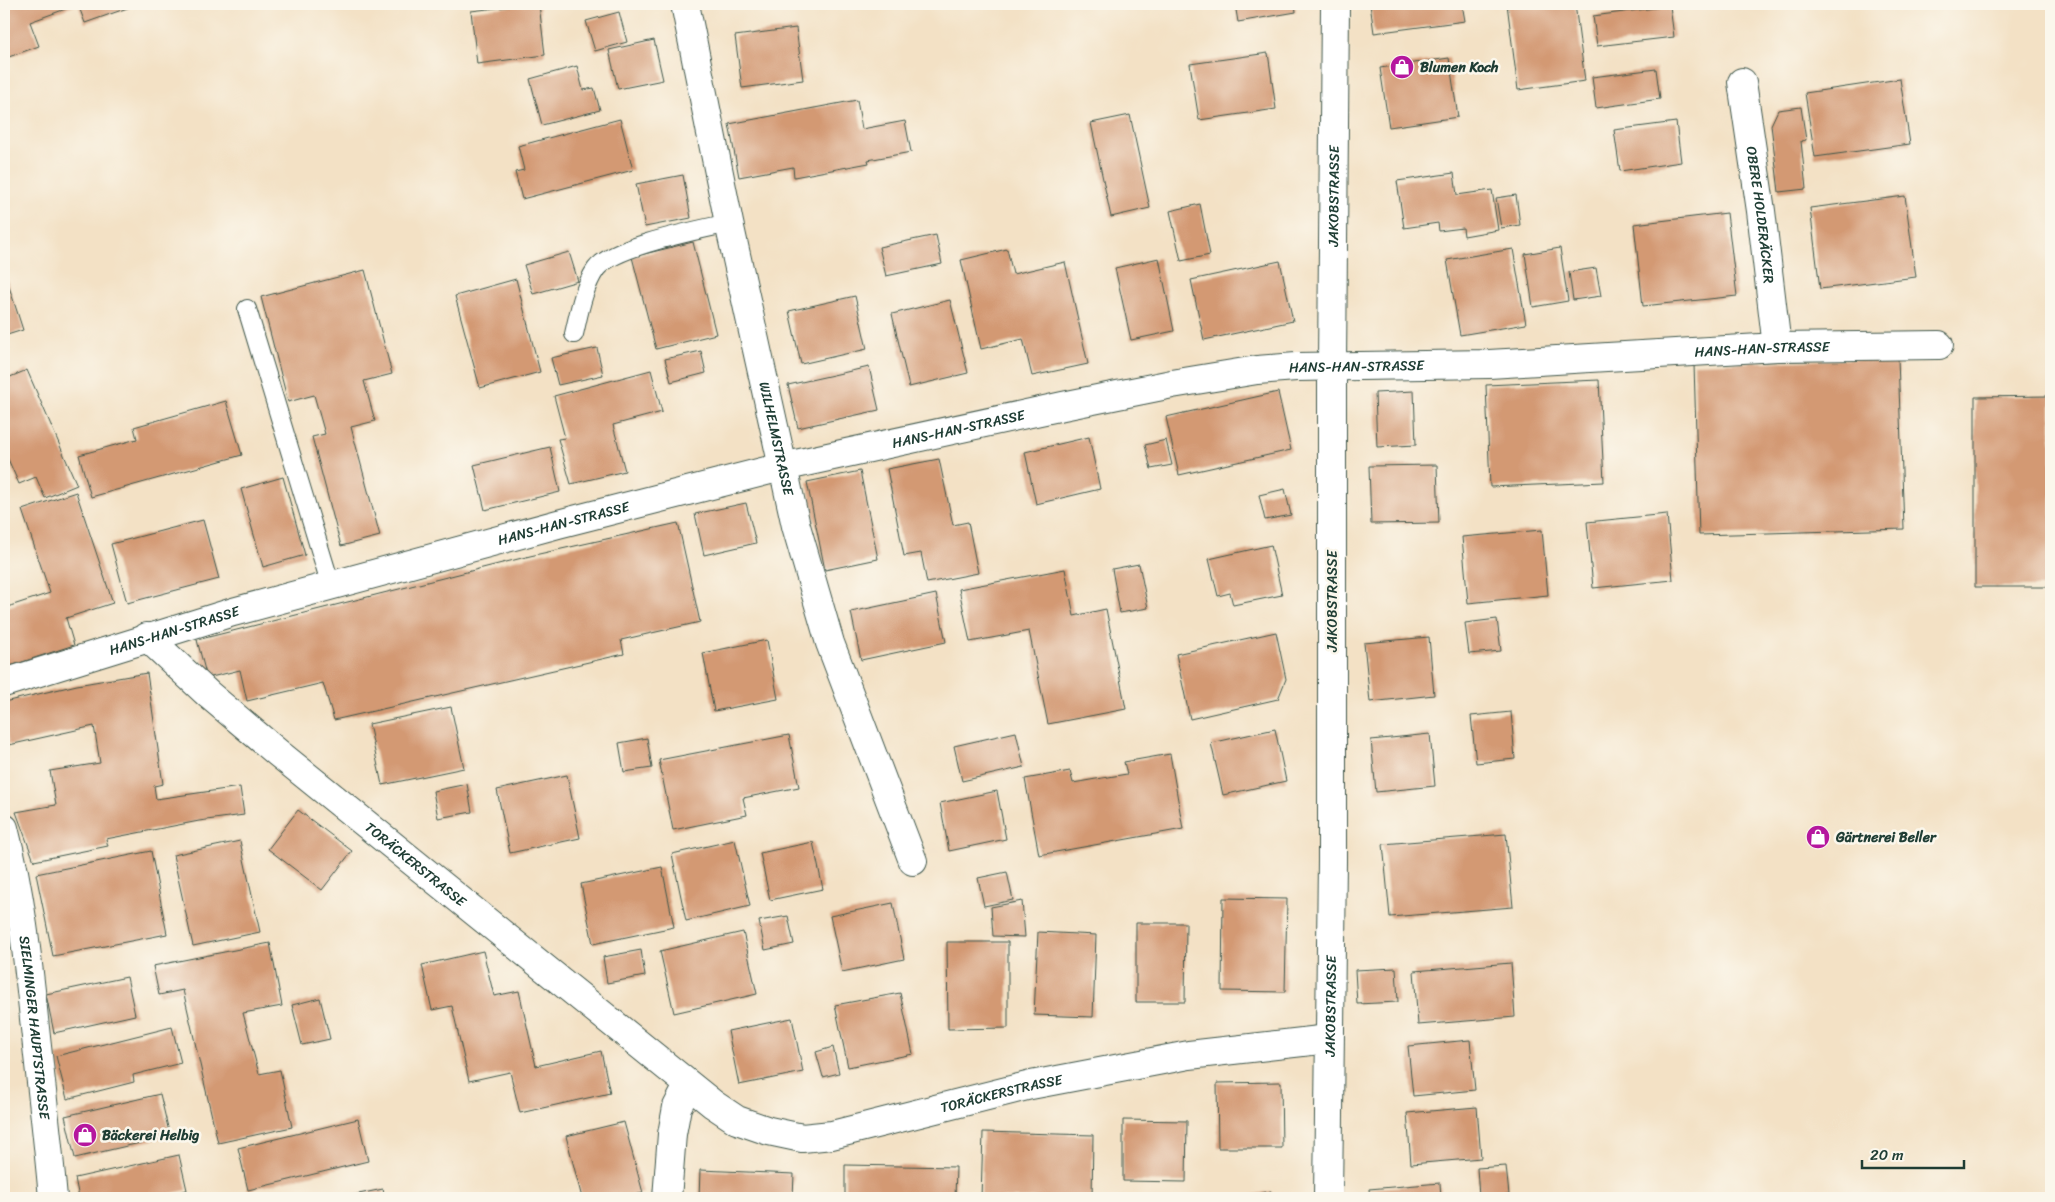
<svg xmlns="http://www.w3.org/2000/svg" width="2055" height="1202" font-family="Sriracha,sans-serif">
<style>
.building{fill:#d39973}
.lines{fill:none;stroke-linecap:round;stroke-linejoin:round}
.lane-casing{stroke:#3f564a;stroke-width:20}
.street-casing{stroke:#3f564a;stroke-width:30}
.secondary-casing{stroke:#3f564a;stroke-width:30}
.lane{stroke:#fff;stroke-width:18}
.street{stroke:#fff;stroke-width:28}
.secondary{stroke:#fff;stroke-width:28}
.labels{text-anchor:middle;stroke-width:5;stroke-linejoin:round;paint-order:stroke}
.poi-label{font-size:14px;font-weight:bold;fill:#1f3d34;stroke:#fbf7ec;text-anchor:start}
.street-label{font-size:14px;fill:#1f3d34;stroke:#fbf7ec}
</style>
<rect width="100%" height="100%" fill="#fbf7ec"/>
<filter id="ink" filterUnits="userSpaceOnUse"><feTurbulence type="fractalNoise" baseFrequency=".02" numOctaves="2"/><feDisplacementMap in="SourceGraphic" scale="10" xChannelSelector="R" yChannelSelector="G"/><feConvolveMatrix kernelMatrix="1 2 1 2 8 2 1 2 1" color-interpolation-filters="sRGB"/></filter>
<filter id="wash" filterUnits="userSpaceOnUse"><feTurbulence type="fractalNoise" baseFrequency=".0096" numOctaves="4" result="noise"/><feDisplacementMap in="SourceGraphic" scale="20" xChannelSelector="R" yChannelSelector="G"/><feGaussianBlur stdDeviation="1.12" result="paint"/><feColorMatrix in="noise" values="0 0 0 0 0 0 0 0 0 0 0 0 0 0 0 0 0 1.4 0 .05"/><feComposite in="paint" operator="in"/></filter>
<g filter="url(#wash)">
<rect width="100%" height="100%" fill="#f3e1c5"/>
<g id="blocks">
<!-- building -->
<g class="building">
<polygon points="4,4 79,4 30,22 39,46 6,58 4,53"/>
<polygon points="83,4 132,4 133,6 85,23 79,7 84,5"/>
<polygon points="530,4 539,4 545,55 477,64 471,11"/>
<polygon points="1235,4 1295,4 1296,12 1238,22"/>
<polygon points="1370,4 1462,4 1465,21 1374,33"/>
<polygon points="1507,4 1575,4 1585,81 1518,90"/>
<polygon points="1670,6 1674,37 1597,46 1593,16"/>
<polygon points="619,12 627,42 595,51 586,21"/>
<polygon points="796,28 803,80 742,88 735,36"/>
<polygon points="654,40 663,80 618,89 609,50"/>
<polygon points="1268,53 1276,109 1199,120 1190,64"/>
<polygon points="1449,58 1458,117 1389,127 1380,68"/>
<polygon points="577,66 583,90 594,88 600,110 542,125 530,79"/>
<polygon points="1656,69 1660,99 1596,108 1592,77"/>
<polygon points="1900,79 1910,144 1815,157 1805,93"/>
<polygon points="857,100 862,129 905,121 911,152 868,160 869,163 794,177 793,167 739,177 729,124"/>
<polygon points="1801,107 1806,140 1801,141 1806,189 1779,192 1771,125 1778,110"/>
<polygon points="1130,115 1150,208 1111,217 1091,123"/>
<polygon points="620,119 633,170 522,199 515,172 524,170 518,146"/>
<polygon points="1676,122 1681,162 1620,171 1614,130"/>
<polygon points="1454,173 1457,195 1492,190 1498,230 1464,236 1463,228 1439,231 1438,223 1404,228 1397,181"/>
<polygon points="683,175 691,218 645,227 636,184"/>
<polygon points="1516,195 1520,225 1501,228 1496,198"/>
<polygon points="1905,196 1916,277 1820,289 1810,208"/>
<polygon points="1200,204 1210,255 1181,261 1170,211"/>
<polygon points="1727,213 1737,296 1643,306 1634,224"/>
<polygon points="936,235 942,264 886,276 879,247"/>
<polygon points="693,242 716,334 656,349 632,257"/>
<polygon points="1560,248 1568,301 1533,307 1525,254"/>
<polygon points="1007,249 1013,274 1065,262 1088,364 1032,376 1023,339 981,349 961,260"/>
<polygon points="1513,249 1526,324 1460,335 1447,260"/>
<polygon points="569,252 578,281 533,294 524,265"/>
<polygon points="1159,258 1174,331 1131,340 1115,268"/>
<polygon points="1280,261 1293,321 1204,340 1191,280"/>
<polygon points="1596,268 1601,296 1573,300 1569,272"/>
<polygon points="365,270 392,374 364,381 375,421 351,427 380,536 341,546 312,437 325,434 314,395 288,402 261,297"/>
<polygon points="4,271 23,330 4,336"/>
<polygon points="516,279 540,372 480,388 455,296"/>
<polygon points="855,296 867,349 801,364 789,311"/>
<polygon points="950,300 968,373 909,387 892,314"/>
<polygon points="597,348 603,375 558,385 551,358"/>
<polygon points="701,351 706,373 671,382 665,359"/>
<polygon points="1898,358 1904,529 1699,535 1694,364"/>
<polygon points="869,367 879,410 798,428 788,385"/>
<polygon points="27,370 77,485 45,498 36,477 19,484 4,450 4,373 7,371 10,377"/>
<polygon points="651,370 662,412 613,425 625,471 571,484 558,439 565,438 554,396"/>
<polygon points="1599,380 1604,482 1490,487 1486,385"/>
<polygon points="1414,391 1416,445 1377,447 1375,393"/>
<polygon points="1278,392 1291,450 1179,475 1166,417"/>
<polygon points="2051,396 2051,587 1975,587 1975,397"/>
<polygon points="226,401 242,455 91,497 79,455 137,439 134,427"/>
<polygon points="1089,437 1100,489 1036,504 1025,452"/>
<polygon points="1166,440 1172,465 1151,469 1145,445"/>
<polygon points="550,447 560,492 485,510 474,465"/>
<polygon points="939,459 953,525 968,522 978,573 927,583 921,553 904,556 887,469"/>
<polygon points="1437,465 1439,523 1371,524 1369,466"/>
<polygon points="860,471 878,559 825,570 807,482"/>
<polygon points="283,477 305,555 263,567 241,489"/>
<polygon points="1285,489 1291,515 1265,520 1259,495"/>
<polygon points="76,492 113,603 66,618 74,645 4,668 4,608 50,593 22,510"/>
<polygon points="746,503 756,543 704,555 695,514"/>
<polygon points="1667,514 1673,580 1593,588 1587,522"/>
<polygon points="203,520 219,579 127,603 111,544"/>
<polygon points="678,523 700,622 621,640 624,654 334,720 323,683 247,701 240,670 207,678 197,640 530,556"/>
<polygon points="1542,530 1548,595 1468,603 1462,537"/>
<polygon points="1271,545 1282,595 1233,605 1230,593 1218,596 1209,559"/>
<polygon points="1139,564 1148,608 1120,613 1112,569"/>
<polygon points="1065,569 1074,616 1106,609 1126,709 1048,724 1029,631 970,642 959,589"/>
<polygon points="936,594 946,642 861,660 851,612"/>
<polygon points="1497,619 1501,651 1469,654 1465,623"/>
<polygon points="1276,632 1286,679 1278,699 1190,719 1176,654"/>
<polygon points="1429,637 1434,695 1370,702 1364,643"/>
<polygon points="767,640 778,699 714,711 703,653"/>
<polygon points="147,673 163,784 154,786 156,799 240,787 244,815 199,821 106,839 108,846 34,861 16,812 56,805 50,771 100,763 94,726 9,745 4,721 4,702 77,685"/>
<polygon points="451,707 464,768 382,785 369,724"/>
<polygon points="1511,712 1515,759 1476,763 1471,716"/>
<polygon points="1275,729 1286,781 1223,795 1211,743"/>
<polygon points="1016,732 1024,767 962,781 954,746"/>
<polygon points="1430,734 1435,786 1376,792 1371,740"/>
<polygon points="789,735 799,787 743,798 747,815 673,830 659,760"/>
<polygon points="647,738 652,768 624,772 619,743"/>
<polygon points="1170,754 1183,829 1039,855 1025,779 1070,771 1073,783 1096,779 1127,774 1124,762"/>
<polygon points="567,775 580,838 510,853 497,790"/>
<polygon points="467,784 472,812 438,818 433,791"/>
<polygon points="997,791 1006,839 949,851 940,803"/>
<polygon points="298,810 352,851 322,890 268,849"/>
<polygon points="1506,834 1513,907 1390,917 1383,844"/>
<polygon points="735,840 750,906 686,921 672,854"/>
<polygon points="240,841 260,932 193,946 173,855"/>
<polygon points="813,842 823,889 770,900 760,853"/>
<polygon points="151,851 167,934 53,956 36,874"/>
<polygon points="662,867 674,927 593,944 581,884"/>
<polygon points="1007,872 1013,900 984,906 978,878"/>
<polygon points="1223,898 1287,899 1285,992 1222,991"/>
<polygon points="1022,901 1025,937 993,936 991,907"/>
<polygon points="893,903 904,959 842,972 830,916"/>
<polygon points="788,916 794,944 765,950 759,921"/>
<polygon points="1136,923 1186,923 1185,1002 1136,1002"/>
<polygon points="743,932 757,994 674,1013 660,951"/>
<polygon points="1038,932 1096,935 1093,1017 1034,1015"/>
<polygon points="947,942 1008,942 1008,1028 948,1029"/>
<polygon points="270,943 282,1006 243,1013 259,1074 280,1070 292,1127 218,1143 183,990 159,995 153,966"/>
<polygon points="641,950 645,976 607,983 603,957"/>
<polygon points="483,951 494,996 519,991 536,1066 601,1051 610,1093 520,1113 510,1072 469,1081 452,1006 432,1010 422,965"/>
<polygon points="1511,963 1515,1017 1418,1025 1414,971"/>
<polygon points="1396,968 1398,1002 1357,1004 1355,970"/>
<polygon points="127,977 135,1015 54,1033 46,994"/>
<polygon points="900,993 913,1054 848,1067 835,1005"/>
<polygon points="320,998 330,1039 302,1045 292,1005"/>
<polygon points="792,1018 803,1072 739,1085 728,1031"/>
<polygon points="172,1027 181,1063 133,1075 134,1082 67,1099 56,1056"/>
<polygon points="1470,1040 1475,1090 1413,1096 1408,1046"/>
<polygon points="833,1047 839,1073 823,1077 816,1052"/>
<polygon points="1281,1082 1282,1148 1218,1148 1217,1083"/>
<polygon points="160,1094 170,1136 75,1158 65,1116"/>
<polygon points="1477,1107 1481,1158 1411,1164 1407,1113"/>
<polygon points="358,1119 368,1161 248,1190 238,1148"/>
<polygon points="1123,1120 1187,1121 1186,1182 1123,1181"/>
<polygon points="624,1122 643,1193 622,1198 582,1198 566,1136"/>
<polygon points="983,1132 1093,1135 1092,1198 981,1198"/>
<polygon points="179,1155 187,1190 151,1198 79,1198 75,1178"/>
<polygon points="845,1165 956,1167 955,1198 845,1198"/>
<polygon points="1506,1166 1509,1195 1479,1197 1477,1168"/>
<polygon points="700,1170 794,1174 793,1198 699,1198"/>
<polygon points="1440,1183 1441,1198 1370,1198 1369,1189"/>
<polygon points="383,1189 385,1198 344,1198 344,1197"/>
<polygon points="1271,1191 1272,1198 1242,1198 1242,1197"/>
</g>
</g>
</g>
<g filter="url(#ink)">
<use href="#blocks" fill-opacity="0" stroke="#3f564a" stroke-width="1"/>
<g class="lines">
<!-- lane casing -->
<g class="lane-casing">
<g id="lane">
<polyline points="247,309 331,586"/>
<path d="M 574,334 C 579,313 583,288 596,269 C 613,246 699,230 729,223"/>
</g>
</g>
<!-- street casing -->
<g class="street-casing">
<g id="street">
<path id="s1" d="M 685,4 L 729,223 L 796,526 L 830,643 L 913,861"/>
<path id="s2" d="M 1742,82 L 1761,211 L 1777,347"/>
<path id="s3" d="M 147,637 L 208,694 L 278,753 L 713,1104 L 737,1120 L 769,1131 L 802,1138 L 832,1135 L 1031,1085 L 1189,1055 L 1329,1039"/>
<path id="s4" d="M 4,683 L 233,612 L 558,524 L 782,467 L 1063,406 L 1172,384 L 1257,370 L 1296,367 L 1489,364 L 1777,347 L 1939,345"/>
<polyline points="667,1198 672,1134 677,1107 688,1086"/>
<path id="s5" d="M 1328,1198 L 1332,861 L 1332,365 L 1335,4"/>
</g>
</g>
<!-- secondary casing -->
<g class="secondary-casing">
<g id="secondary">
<path id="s6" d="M 4,828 C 21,893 28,961 35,1028 C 41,1084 48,1141 53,1198"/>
</g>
</g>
<!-- lane -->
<use href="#lane" class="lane"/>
<!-- street -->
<use href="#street" class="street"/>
<!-- secondary -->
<use href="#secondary" class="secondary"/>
</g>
</g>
<!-- icons -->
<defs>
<g id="shop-disc" transform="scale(1.25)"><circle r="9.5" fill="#b5179e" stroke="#fbf7ec"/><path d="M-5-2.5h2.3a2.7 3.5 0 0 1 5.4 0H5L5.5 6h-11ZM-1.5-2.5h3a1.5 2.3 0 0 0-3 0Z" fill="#fff"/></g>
</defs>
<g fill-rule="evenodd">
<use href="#shop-disc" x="1402" y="67"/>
<use href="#shop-disc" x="1818" y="837"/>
<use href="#shop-disc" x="85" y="1135"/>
</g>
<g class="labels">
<!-- poi labels -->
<g class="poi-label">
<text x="1420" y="72">Blumen Koch</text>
<text x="1836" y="842">Gärtnerei Beller</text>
<text x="102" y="1140">Bäckerei Helbig</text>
</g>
<!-- street labels -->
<g class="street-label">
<text dy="5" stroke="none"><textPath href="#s5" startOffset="1002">JAKOBSTRASSE</textPath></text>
<text dy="5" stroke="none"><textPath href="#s2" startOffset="134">OBERE HOLDERÄCKER</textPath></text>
<text dy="5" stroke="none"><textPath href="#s4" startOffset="1798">HANS-HAN-STRASSE</textPath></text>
<text dy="5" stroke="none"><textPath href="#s4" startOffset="1392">HANS-HAN-STRASSE</textPath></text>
<text dy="5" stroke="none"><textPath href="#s4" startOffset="988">HANS-HAN-STRASSE</textPath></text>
<text dy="5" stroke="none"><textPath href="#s1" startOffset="444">WILHELMSTRASSE</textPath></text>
<text dy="5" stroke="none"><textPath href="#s4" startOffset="582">HANS-HAN-STRASSE</textPath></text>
<text transform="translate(1332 601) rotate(-90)" y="5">JAKOBSTRASSE</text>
<text dy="5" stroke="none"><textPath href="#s4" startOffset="178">HANS-HAN-STRASSE</textPath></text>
<text dy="5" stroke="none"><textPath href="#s3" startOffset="352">TORÄCKERSTRASSE</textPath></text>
<text dy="5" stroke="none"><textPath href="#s5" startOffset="192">JAKOBSTRASSE</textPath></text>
<text dy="5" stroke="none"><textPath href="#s6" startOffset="202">SIELMINGER HAUPTSTRASSE</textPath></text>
<text dy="5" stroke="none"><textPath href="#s3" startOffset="1035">TORÄCKERSTRASSE</textPath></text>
</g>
</g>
<!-- margin -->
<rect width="2055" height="1202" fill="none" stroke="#fbf7ec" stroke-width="20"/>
<!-- scale -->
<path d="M1862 1160v8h102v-8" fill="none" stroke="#1f3d34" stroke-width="2.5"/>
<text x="1870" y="1160" font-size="15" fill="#1f3d34" stroke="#fbf7ec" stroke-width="4" paint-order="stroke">20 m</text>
</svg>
